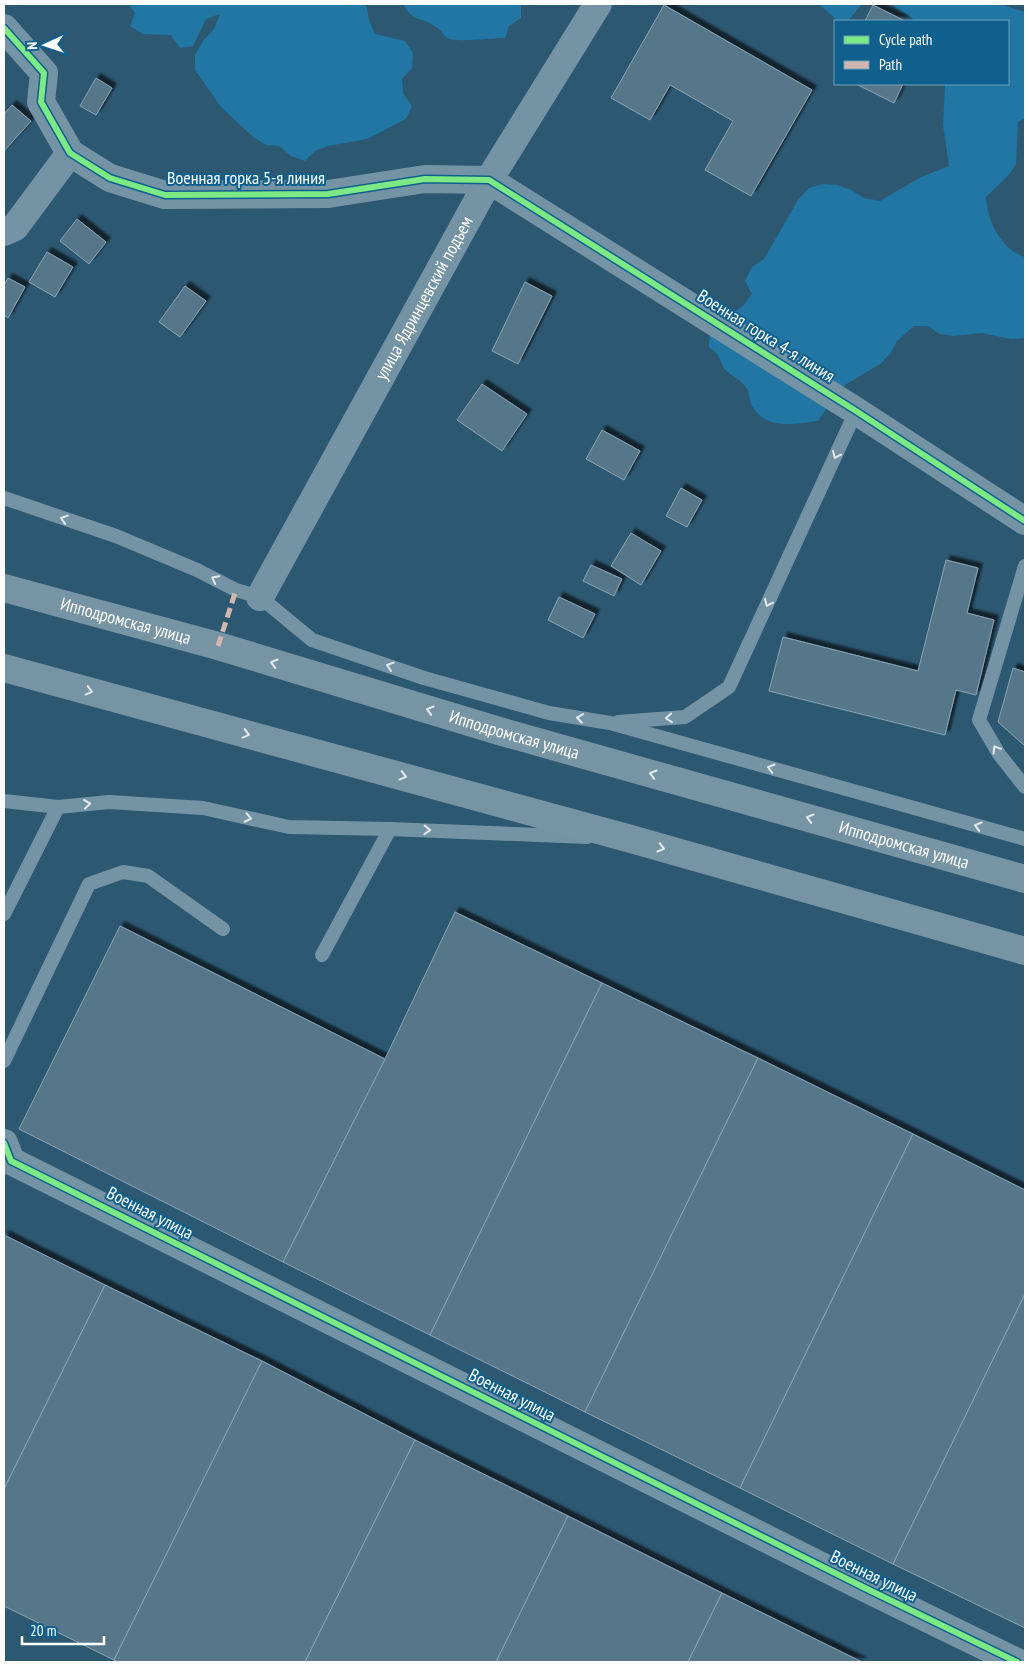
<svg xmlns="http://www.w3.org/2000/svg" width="1029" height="1666" font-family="'PT Sans Narrow',sans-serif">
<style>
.green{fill:#2176a4}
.building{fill:#56778a;stroke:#89a4b4;filter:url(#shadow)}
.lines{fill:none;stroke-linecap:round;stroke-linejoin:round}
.lane{stroke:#7494a5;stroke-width:14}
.street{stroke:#7494a5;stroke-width:28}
.highway{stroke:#7794a4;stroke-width:28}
.quiet{stroke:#d1b7ad;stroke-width:5;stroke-dasharray:10 5;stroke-linecap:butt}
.cycleway-casing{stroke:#10608e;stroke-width:9}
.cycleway{stroke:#7ce984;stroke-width:6}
.oneway{stroke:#e3eaed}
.oneway2{stroke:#e4eaed}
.labels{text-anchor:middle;stroke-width:4;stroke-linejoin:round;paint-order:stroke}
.street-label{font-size:18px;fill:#fff;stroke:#10608e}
</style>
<defs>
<filter id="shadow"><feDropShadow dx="4.5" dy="-4.5" stdDeviation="1" flood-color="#0009"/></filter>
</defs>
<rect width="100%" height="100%" fill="#2d5871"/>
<!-- green -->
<g class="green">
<polygon points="128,4 366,4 369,20 375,34 405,41 413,53 412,68 402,79 403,93 412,106 406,119 367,139 328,146 315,151 305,161 291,156 279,146 266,145 253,137 221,107 195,70 195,55 203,41 214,29 220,14 206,19 193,46 180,48 171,35 143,34 130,26 135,13"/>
<path d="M 403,4 L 521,4 L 521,18 L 509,26 L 505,38 C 492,38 456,43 447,38 C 443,35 441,29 436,27 C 420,15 415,25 403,4 Z"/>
<polygon points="819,4 862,4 848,21 838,21"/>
<path d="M 891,4 L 1000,4 L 1025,12 L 1025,118 L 1018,122 L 1016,164 L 1008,176 L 986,197 C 987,220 1001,250 1025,257 L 1025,338 L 1011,339 L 982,333 L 954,336 L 940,334 L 928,326 L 914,326 L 897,341 L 890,354 L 880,364 L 845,385 L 835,396 L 818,421 C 795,424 764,431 751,404 C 749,399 750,393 747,389 C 742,379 728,375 724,368 C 717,356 722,357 709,347 L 710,333 L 719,322 L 743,306 L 752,294 L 745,281 L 752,267 L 764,259 L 798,200 L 809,188 L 823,184 L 837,185 L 851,190 L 864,198 L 880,201 L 921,177 L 949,166 L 943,125 L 945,84 L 1008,84 L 1008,21 L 916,21 Z"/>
</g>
<!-- building -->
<g class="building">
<polygon points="664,5 812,90 751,196 705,170 733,121 670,85 650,120 611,98"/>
<polygon points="873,5 905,21 865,21"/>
<polygon points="96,78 112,88 96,115 80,106"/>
<polygon points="856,84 903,84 894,103"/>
<polygon points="12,105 31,121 4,151 4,114"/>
<polygon points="77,219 106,242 89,264 60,241"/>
<polygon points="47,252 73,267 55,297 29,282"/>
<polygon points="8,278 25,287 8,318 4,315 4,285"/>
<polygon points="525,282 552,296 518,364 492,351"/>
<polygon points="185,286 206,301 180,337 159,322"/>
<polygon points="482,384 527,414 502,451 457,420"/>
<polygon points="602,430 640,451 624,480 586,459"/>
<polygon points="681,488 702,500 687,527 666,516"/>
<polygon points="631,533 661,551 641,585 611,566"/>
<polygon points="946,560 978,568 967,613 994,620 976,695 956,690 945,735 769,691 783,637 918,671"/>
<polygon points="591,565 622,579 614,596 583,581"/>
<polygon points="559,597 595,614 583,638 548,620"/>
<polygon points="1013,668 1025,672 1025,746 998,722"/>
<polygon points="455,912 602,983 430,1335 283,1262 385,1059"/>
<polygon points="120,926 385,1059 283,1262 19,1129"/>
<polygon points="602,983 758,1058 585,1412 430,1335"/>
<polygon points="758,1058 913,1134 740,1488 585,1412"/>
<polygon points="913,1134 1025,1190 1025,1294 893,1564 740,1488"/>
<polygon points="4,1235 105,1285 4,1489"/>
<polygon points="105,1285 262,1361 114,1660 4,1606 4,1489"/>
<polygon points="1025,1294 1025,1628 893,1564"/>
<polygon points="262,1361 415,1440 305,1662 118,1662 114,1660"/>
<polygon points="415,1440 568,1516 496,1662 305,1662"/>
<polygon points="568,1516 722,1593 688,1662 496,1662"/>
<polygon points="722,1593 862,1662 688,1662"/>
</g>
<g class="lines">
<!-- lane -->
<g class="lane">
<polyline points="4,498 116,536 197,570 236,590 260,597 312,640 424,678 549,713 610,723 1025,839"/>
<polyline points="1025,566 979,720 999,754 1025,787"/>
<polyline points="618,722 685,717 729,687 856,411"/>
<polyline points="4,801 58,807 109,802 203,808 289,827 390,829 587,837"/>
<polyline points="4,914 58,807"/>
<polyline points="322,955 390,829"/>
<polyline points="4,1061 89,884 123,872 148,876 223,929"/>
</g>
<!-- street -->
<g class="street">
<polyline points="4,28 44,73 41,102 70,153 110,178 165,195 328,194 425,179 489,180 856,411 1025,521"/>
<polyline points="4,232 15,227 70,153"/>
<path id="s1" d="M 260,597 L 489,180 L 598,4"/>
<polyline points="4,1143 11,1161 865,1588 1017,1662"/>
</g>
<!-- highway -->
<g class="highway">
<path id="s2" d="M 4,588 L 218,646 L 499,731 L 1025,879"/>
<polyline points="4,668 631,839 1025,951"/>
</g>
<!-- quiet -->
<polyline class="quiet" points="218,646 236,590"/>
<!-- cycleway casing -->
<g class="cycleway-casing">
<g id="cycleway">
<polyline points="4,28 44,73 41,102 70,153 110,178 165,195 328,194 425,179 489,180 856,411 1025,521"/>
<polyline points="4,1143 11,1161 865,1588 1017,1662"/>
</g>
</g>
<!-- cycleway -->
<use href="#cycleway" class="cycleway"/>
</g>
<!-- one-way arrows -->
<defs><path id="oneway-chevron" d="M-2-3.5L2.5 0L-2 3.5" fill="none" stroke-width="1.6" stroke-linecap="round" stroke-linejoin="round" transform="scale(1.25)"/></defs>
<g class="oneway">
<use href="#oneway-chevron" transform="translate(836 455) rotate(115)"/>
<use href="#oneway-chevron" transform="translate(64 519) rotate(-162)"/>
<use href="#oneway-chevron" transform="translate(215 579) rotate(-153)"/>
<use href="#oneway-chevron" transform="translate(768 603) rotate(115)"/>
<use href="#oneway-chevron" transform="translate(390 666) rotate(-161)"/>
<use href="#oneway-chevron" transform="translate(580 718) rotate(-171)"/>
<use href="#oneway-chevron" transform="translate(669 718) rotate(175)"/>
<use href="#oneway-chevron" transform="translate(996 749) rotate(-121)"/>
<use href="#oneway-chevron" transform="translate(771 768) rotate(-164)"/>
<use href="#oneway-chevron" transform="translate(87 804) rotate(-6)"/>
<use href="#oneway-chevron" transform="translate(248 818) rotate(12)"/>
<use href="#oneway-chevron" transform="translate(978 826) rotate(-164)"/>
<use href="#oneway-chevron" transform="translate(427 830) rotate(2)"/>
</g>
<g class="oneway2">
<use href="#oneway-chevron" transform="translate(274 663) rotate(-163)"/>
<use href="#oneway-chevron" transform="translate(89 691) rotate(15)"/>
<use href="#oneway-chevron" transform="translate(430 710) rotate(-163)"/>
<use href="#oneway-chevron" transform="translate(246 734) rotate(15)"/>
<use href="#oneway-chevron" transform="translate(653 774) rotate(-164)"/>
<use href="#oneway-chevron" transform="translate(403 776) rotate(15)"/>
<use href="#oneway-chevron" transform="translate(810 818) rotate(-164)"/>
<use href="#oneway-chevron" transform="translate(661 848) rotate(16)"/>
</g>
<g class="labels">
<!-- street labels -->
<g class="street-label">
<text x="246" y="184">Военная горка 5-я линия</text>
<text dy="6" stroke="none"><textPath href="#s1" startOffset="341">улица Ядринцевский подъем</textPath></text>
<text transform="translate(766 336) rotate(32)" y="6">Военная горка 4-я линия</text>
<text dy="6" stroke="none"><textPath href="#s2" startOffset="126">Ипподромская улица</textPath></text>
<text dy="6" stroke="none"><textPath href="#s2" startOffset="531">Ипподромская улица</textPath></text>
<text dy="6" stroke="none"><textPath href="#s2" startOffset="936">Ипподромская улица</textPath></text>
<text transform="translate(150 1213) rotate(27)" y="6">Военная улица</text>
<text transform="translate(512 1395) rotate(27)" y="6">Военная улица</text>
<text transform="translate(874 1576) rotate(26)" y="6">Военная улица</text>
</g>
</g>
<!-- border -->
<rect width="1029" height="1666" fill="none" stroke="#ffffff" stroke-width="10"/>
<!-- legend -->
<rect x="834" y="20" width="175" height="65" fill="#10608e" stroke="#70a0bb"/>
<rect x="844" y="36" width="25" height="8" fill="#7ce984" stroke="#70a0bb"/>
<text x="879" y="45" font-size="15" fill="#ffffff">Cycle path</text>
<rect x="844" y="61" width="25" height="8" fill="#d1b7ad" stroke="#70a0bb"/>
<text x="879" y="70" font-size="15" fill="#ffffff">Path</text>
<!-- north arrow -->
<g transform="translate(45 45) rotate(267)" stroke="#10608e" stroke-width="4" paint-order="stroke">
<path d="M0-4L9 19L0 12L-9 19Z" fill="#ffffff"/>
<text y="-8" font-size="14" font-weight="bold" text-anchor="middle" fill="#ffffff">N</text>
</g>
<!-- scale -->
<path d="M22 1636v8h82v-8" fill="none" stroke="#ffffff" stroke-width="2.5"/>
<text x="30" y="1636" font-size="15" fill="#ffffff" stroke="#10608e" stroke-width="4" paint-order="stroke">20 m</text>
</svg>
